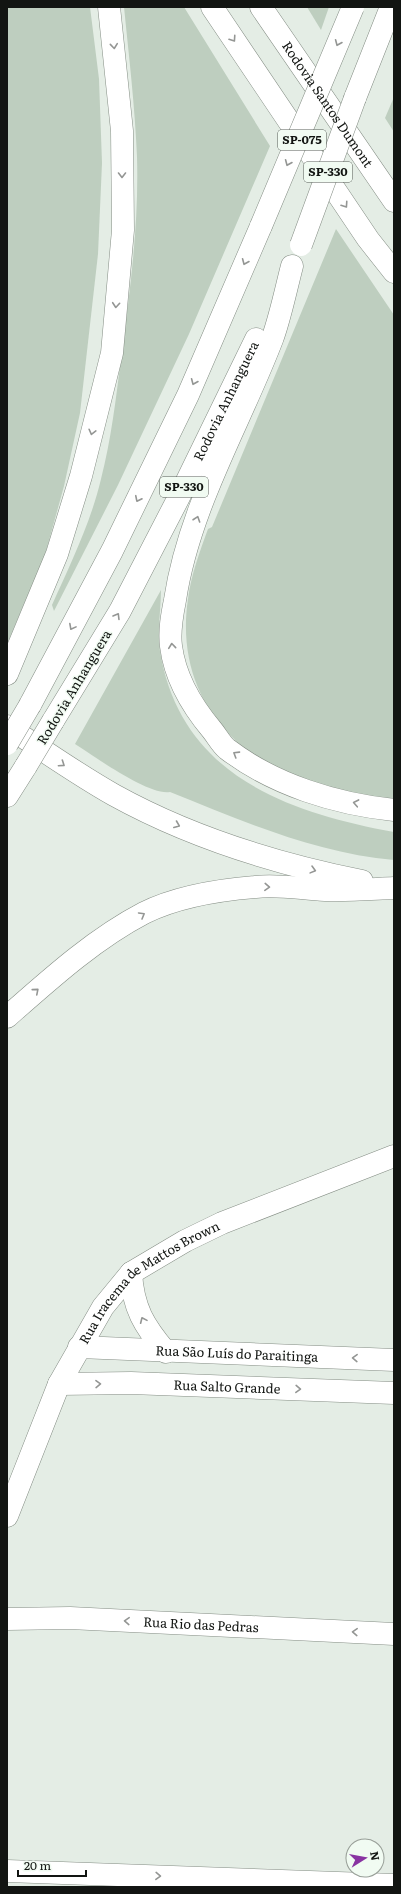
<svg xmlns="http://www.w3.org/2000/svg" width="401" height="1894" font-family="Literata,serif">
<style>
.green{fill:#becebf}
.lines{fill:none;stroke-linecap:round;stroke-linejoin:round}
.minor-casing{stroke:#848d84;stroke-width:23}
.highway-casing{stroke:#848d84;stroke-width:23}
.minor{stroke:#fff;stroke-width:22}
.highway{stroke:#fff;stroke-width:22}
.highway-bridge-casing{stroke:#848d84;stroke-width:23;stroke-linecap:butt}
.highway-bridge{stroke:#fff;stroke-width:22}
.oneway{stroke:#949694}
.labels{text-anchor:middle;stroke-width:3;stroke-linejoin:round;paint-order:stroke}
.shield{fill:#f1fbf2;stroke:#555a55;stroke-width:1}
.shield-label{font-size:12px;font-weight:bold;fill:#121512}
.street-label{font-size:13px;fill:#121512;stroke:#f1fbf2}
</style>
<rect width="100%" height="100%" fill="#e4ede5"/>
<!-- green -->
<g class="green">
<polygon points="7,7 90,7 99,79 102,163 98,254 80,413 64,486 45,555 7,644"/>
<path d="M 124,7 L 184,7 L 270,146 L 189,334 L 118,485 L 54,611 L 52,605 C 70,565 91,522 101,479 C 111,440 116,399 121,358 C 130,292 139,224 137,157 C 135,107 129,57 124,7 Z"/>
<polygon points="307,7 329,7 321,30"/>
<polygon points="394,97 394,132 385,118"/>
<path d="M 336,229 L 394,315 L 394,804 C 369,798 342,794 317,786 C 298,779 274,768 257,758 C 248,754 240,746 234,739 C 195,702 180,652 188,599 C 191,575 200,551 208,529 L 212,527 Z"/>
<path d="M 161,590 C 161,609 157,632 160,651 C 180,774 285,812 394,832 L 394,860 C 316,853 242,821 170,792 C 149,796 94,756 75,744 Z"/>
</g>
<g class="lines">
<!-- minor casing -->
<g class="minor-casing">
<g id="minor">
<path d="M 131,1273 C 133,1308 144,1326 166,1352"/>
<path id="s1" d="M 79,1347 L 394,1360"/>
<path id="s2" d="M 59,1384 L 131,1383 L 394,1393"/>
<path id="s3" d="M 7,1516 L 59,1384 L 103,1307 L 131,1273 L 185,1241 L 222,1223 L 394,1156"/>
<path id="s4" d="M 7,1619 L 70,1618 L 394,1634"/>
<polyline points="7,1871 394,1885"/>
</g>
</g>
<!-- highway casing -->
<g class="highway-casing">
<g id="highway">
<polyline points="212,7 368,239 394,272"/>
<path id="s5" d="M 261,7 L 394,201"/>
<polyline points="355,98 391,7"/>
<path d="M 292,266 C 286,289 281,314 273,337 C 240,424 189,507 175,600 C 172,615 169,631 171,646 C 175,678 191,705 212,730 C 217,736 221,744 227,749 C 274,785 336,804 394,810"/>
<polyline points="7,674 57,554 81,476 112,353 123,230 122,131 109,7"/>
<polyline points="30,705 112,551 188,395 261,226"/>
<path id="s6" d="M 53,721 L 120,611 L 179,497 L 256,339"/>
<path d="M 7,726 C 42,750 77,774 114,795 C 190,837 277,864 362,881"/>
<polyline points="7,796 26,766"/>
<path d="M 7,1017 C 49,980 94,939 144,913 C 178,896 218,890 255,887 C 278,884 302,889 325,890 C 347,891 371,889 394,888"/>
</g>
</g>
<!-- minor -->
<use href="#minor" class="minor"/>
<!-- highway -->
<use href="#highway" class="highway"/>
<!-- highway-bridge casing -->
<g class="highway-bridge-casing">
<g id="highway-bridge">
<polyline points="261,226 353,7"/>
<polyline points="301,245 355,98"/>
<polyline points="7,744 30,705"/>
<polyline points="26,766 53,721"/>
</g>
</g>
<!-- highway-bridge -->
<use href="#highway-bridge" class="highway-bridge"/>
</g>
<!-- one-way arrows -->
<defs><path id="oneway-chevron" d="M-2-3.5L2.5 0L-2 3.5" fill="none" stroke-width="1.6" stroke-linecap="round" stroke-linejoin="round"/></defs>
<g class="oneway">
<use href="#oneway-chevron" transform="translate(233 39) rotate(56)"/>
<use href="#oneway-chevron" transform="translate(338 43) rotate(113)"/>
<use href="#oneway-chevron" transform="translate(114 46) rotate(84)"/>
<use href="#oneway-chevron" transform="translate(288 163) rotate(113)"/>
<use href="#oneway-chevron" transform="translate(122 175) rotate(90)"/>
<use href="#oneway-chevron" transform="translate(345 205) rotate(56)"/>
<use href="#oneway-chevron" transform="translate(245 262) rotate(113)"/>
<use href="#oneway-chevron" transform="translate(116 305) rotate(95)"/>
<use href="#oneway-chevron" transform="translate(194 382) rotate(113)"/>
<use href="#oneway-chevron" transform="translate(92 432) rotate(104)"/>
<use href="#oneway-chevron" transform="translate(138 499) rotate(116)"/>
<use href="#oneway-chevron" transform="translate(197 519) rotate(-71)"/>
<use href="#oneway-chevron" transform="translate(117 616) rotate(-59)"/>
<use href="#oneway-chevron" transform="translate(72 627) rotate(118)"/>
<use href="#oneway-chevron" transform="translate(172 646) rotate(-96)"/>
<use href="#oneway-chevron" transform="translate(236 754) rotate(-148)"/>
<use href="#oneway-chevron" transform="translate(62 764) rotate(34)"/>
<use href="#oneway-chevron" transform="translate(356 803) rotate(-169)"/>
<use href="#oneway-chevron" transform="translate(177 825) rotate(22)"/>
<use href="#oneway-chevron" transform="translate(313 870) rotate(15)"/>
<use href="#oneway-chevron" transform="translate(267 887) rotate(3)"/>
<use href="#oneway-chevron" transform="translate(142 915) rotate(-30)"/>
<use href="#oneway-chevron" transform="translate(36 991) rotate(-41)"/>
<use href="#oneway-chevron" transform="translate(143 1320) rotate(-114)"/>
<use href="#oneway-chevron" transform="translate(355 1358) rotate(-178)"/>
<use href="#oneway-chevron" transform="translate(98 1384) rotate(-1)"/>
<use href="#oneway-chevron" transform="translate(298 1389) rotate(2)"/>
<use href="#oneway-chevron" transform="translate(127 1621) rotate(-177)"/>
<use href="#oneway-chevron" transform="translate(355 1632) rotate(-177)"/>
<use href="#oneway-chevron" transform="translate(158 1876) rotate(2)"/>
</g>
<g class="labels">
<!-- shield labels -->
<g class="shield">
<rect x="278" y="130" width="48" height="20" rx="3"/>
<rect x="304" y="162" width="48" height="20" rx="3"/>
<rect x="160" y="477" width="48" height="20" rx="3"/>
</g>
<g class="shield-label">
<text x="302" y="144">SP-075</text>
<text x="328" y="176">SP-330</text>
<text x="184" y="491">SP-330</text>
</g>
<!-- street labels -->
<g class="street-label">
<text dy="5" stroke="none"><textPath href="#s5" startOffset="118">Rodovia Santos Dumont</textPath></text>
<text dy="5" stroke="none"><textPath href="#s6" startOffset="364">Rodovia Anhanguera</textPath></text>
<text transform="translate(74 687) rotate(-59)" y="5">Rodovia Anhanguera</text>
<text dy="5" stroke="none"><textPath href="#s3" startOffset="282">Rua Iracema de Mattos Brown</textPath></text>
<text dy="5" stroke="none"><textPath href="#s1" startOffset="158">Rua São Luís do Paraitinga</textPath></text>
<text dy="5" stroke="none"><textPath href="#s2" startOffset="168">Rua Salto Grande</textPath></text>
<text dy="5" stroke="none"><textPath href="#s4" startOffset="194">Rua Rio das Pedras</textPath></text>
</g>
</g>
<!-- border -->
<rect width="401" height="1894" fill="none" stroke="#121512" stroke-width="16"/>
<!-- north arrow -->
<g transform="translate(365 1858) rotate(79)"><circle r="19" fill="#f1fbf2" stroke="#989f98"/>
<path d="M0-3L7 15L0 10L-7 15Z" fill="#8934a2"/>
<text y="-6" font-size="11" font-weight="bold" text-anchor="middle" fill="#121512">N</text>
</g>
<!-- scale -->
<path d="M18 1870v6h68v-6" fill="none" stroke="#121512" stroke-width="2"/>
<text x="24" y="1870" font-size="12" fill="#121512" stroke="#f1fbf2" stroke-width="3" paint-order="stroke">20 m</text>
</svg>
